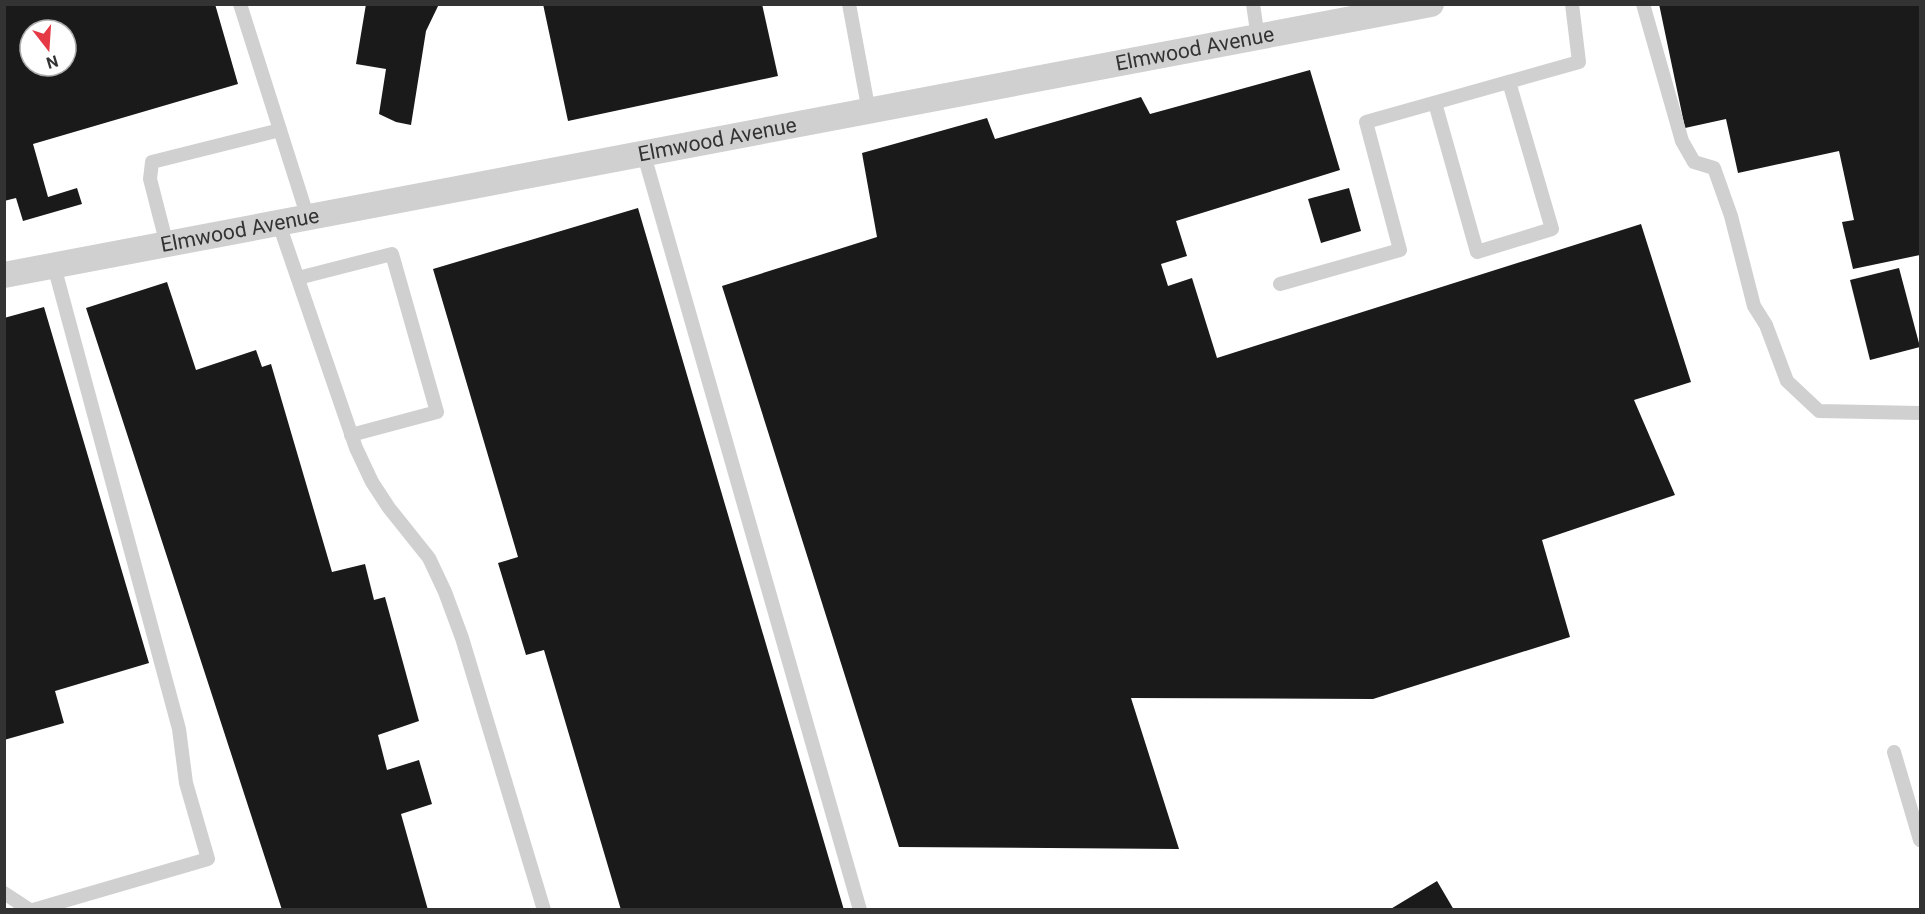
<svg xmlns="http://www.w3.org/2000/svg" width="1925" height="914" font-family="Roboto,sans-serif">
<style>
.building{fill:#1a1a1a;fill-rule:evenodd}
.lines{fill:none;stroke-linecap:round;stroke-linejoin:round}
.service{stroke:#d0d0d0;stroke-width:14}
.minor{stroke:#d0d0d0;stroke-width:26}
.labels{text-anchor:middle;stroke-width:6;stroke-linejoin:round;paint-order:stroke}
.street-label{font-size:21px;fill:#333;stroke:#fff}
</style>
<rect width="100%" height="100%" fill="#fff"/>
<!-- building -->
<g class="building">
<path d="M 4,4 L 215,4 L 238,84 L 33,144 L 48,197 L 77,188 L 82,204 L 23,221 L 16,198 L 4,201 ZM 30,30 L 66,30 L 66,66 L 30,66 Z"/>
<polygon points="366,4 439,4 426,31 411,125 396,122 379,114 386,69 356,64"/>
<polygon points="543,4 762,4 778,76 568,121"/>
<polygon points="1659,4 1920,4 1920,255 1853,269 1842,222 1854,220 1839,151 1738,173 1726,119 1685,128"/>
<polygon points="1310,70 1340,170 1176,221 1187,256 1161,264 1168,286 1192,278 1217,358 1641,224 1691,382 1634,400 1675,495 1542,540 1570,637 1373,699 1131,698 1179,849 899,847 722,286 877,237 862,153 987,118 995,139 1141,97 1150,114"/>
<polygon points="1349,188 1361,231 1321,243 1308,199"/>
<polygon points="638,208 844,910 621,910 544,650 526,655 498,563 518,557 433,269"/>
<polygon points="1899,268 1920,347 1870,360 1850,280"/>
<polygon points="167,282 196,370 256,350 262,367 271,364 332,572 365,564 374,600 385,597 419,721 378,735 387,770 419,760 432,804 401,814 428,910 282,910 86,308"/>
<polygon points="44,307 149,663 55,691 64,723 4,740 4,318"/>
<polygon points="1437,881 1454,910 1389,910"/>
</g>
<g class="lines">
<!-- service -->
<g class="service">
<polyline points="240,4 308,218"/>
<polyline points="849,4 869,112"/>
<polyline points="1253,4 1258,38"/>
<polyline points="1643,4 1682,141 1694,162 1714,168 1731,216 1754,306 1766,325 1787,381 1819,411 1920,413"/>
<polyline points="1435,103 1477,252 1552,229 1509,82"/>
<polyline points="644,155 860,910"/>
<polyline points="279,224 356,448 372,482 389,508 429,558 445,592 462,638 544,910"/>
<polyline points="167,245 150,179 152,162 280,130"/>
<polyline points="298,278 392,254 437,412 351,435"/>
<polyline points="1280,284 1400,250 1366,122 1579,62 1572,4"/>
<polyline points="1894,752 1920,840"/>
<polyline points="4,893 30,910"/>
<polyline points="33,910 208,859 186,783 179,729 54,266"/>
</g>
<!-- minor -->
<path class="minor" id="s1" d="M 4,275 L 1431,4"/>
</g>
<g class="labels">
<!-- street labels -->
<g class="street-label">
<text dy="7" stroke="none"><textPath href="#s1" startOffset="1212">Elmwood Avenue</textPath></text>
<text dy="7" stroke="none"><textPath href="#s1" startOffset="726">Elmwood Avenue</textPath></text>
<text dy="7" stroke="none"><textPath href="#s1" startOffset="240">Elmwood Avenue</textPath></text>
</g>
</g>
<!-- border -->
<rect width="1925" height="914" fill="none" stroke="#333333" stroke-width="12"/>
<!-- north arrow -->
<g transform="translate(48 48) rotate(163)"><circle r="28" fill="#ffffff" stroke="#adadad" stroke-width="1.5"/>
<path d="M0-4.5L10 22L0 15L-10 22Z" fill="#e63946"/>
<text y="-9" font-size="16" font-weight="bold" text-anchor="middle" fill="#333333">N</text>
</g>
</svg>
